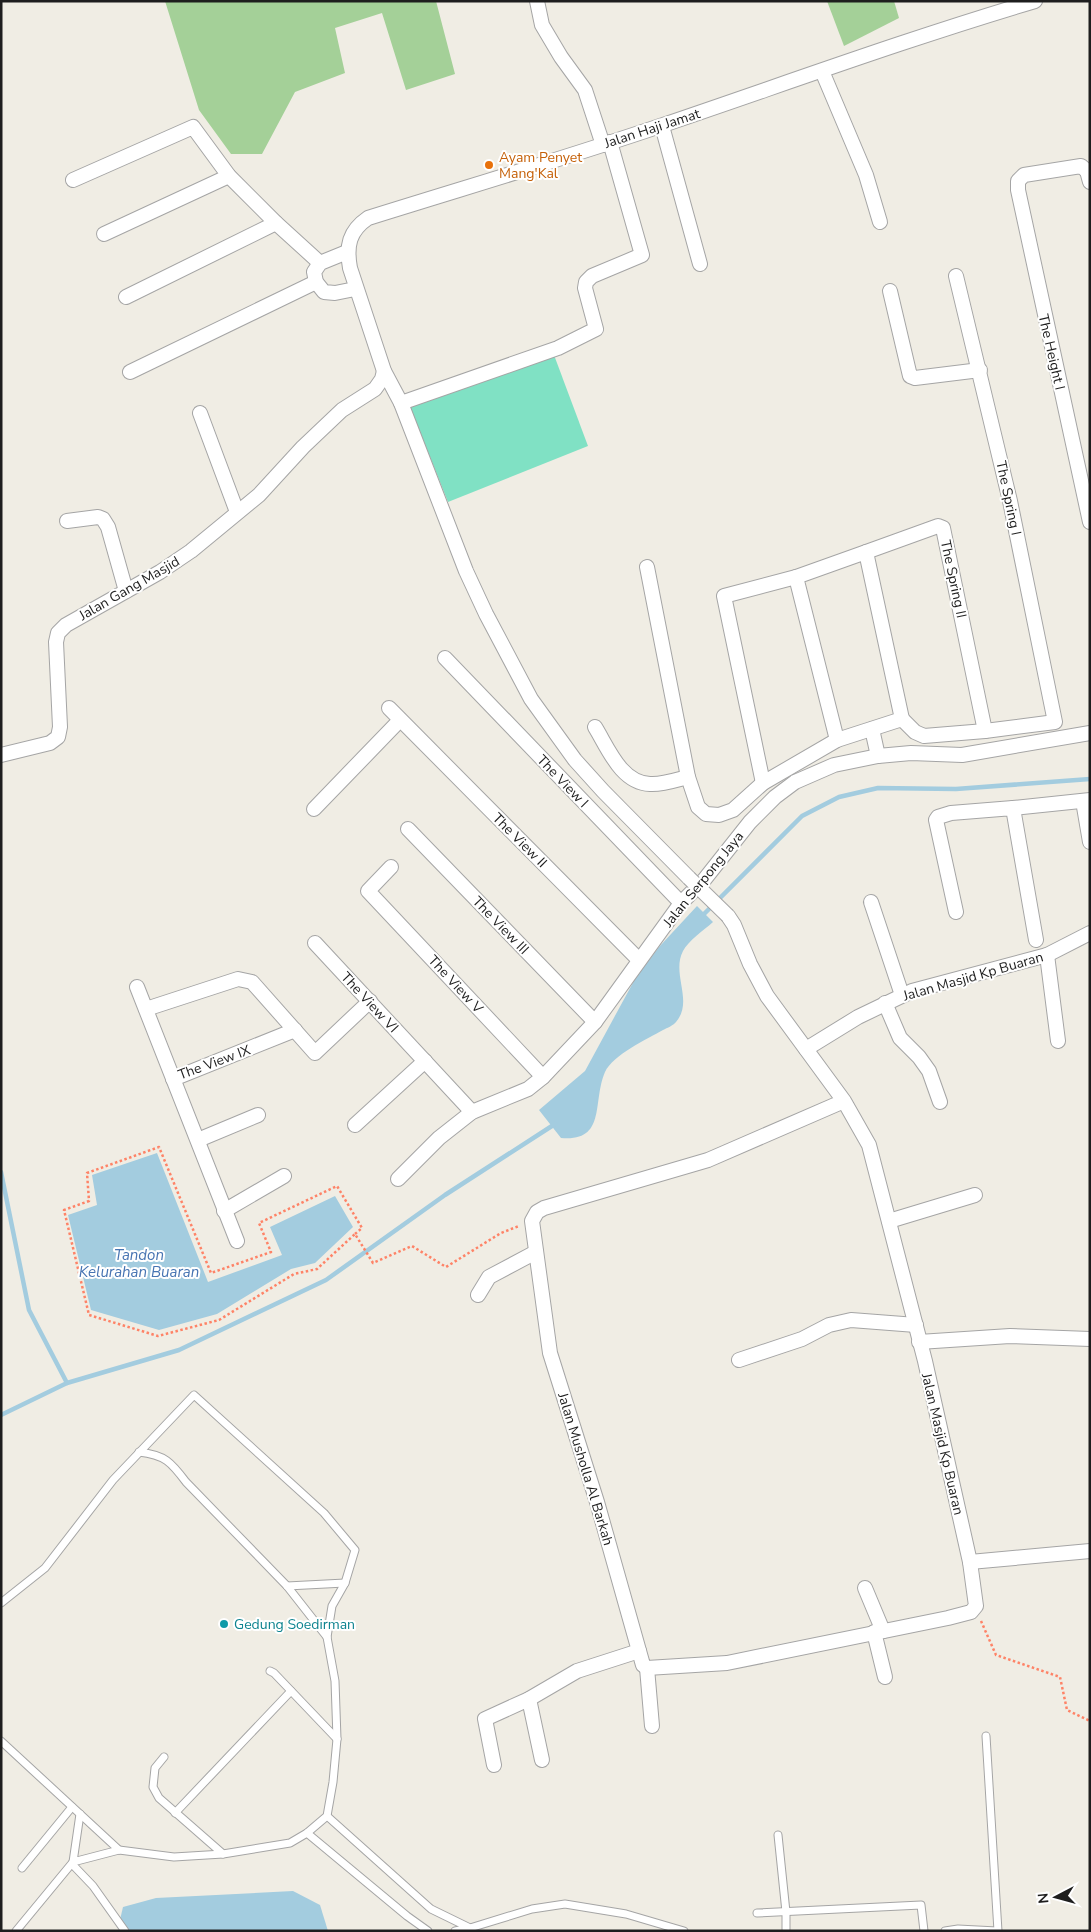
<svg xmlns="http://www.w3.org/2000/svg" width="1091" height="1932" font-family="'Nunito Sans',sans-serif">
<style>
.forest{fill:#a4d098}
.pitch{fill:#80e1c4}
.water{fill:#a3ccdf}
.lines{fill:none;stroke-linecap:round;stroke-linejoin:round}
.stream{stroke:#a3ccdf;stroke-width:4.5}
.service-casing{stroke:#a5a5a5;stroke-width:9}
.minor-casing{stroke:#a5a5a5;stroke-width:16}
.path{stroke:#fe8367;stroke-width:2.5;stroke-dasharray:2.5 2.5;stroke-linecap:butt}
.service{stroke:#fff;stroke-width:7}
.minor{stroke:#fff;stroke-width:14}
.minor-bridge-casing{stroke:#a5a5a5;stroke-width:16;stroke-linecap:butt}
.minor-bridge{stroke:#fff;stroke-width:14}
.food-dot{fill:#e8710a;stroke:#fff;stroke-width:2}
.culture-dot{fill:#0f9aa8;stroke:#fff;stroke-width:2}
.labels{text-anchor:middle;stroke-width:4;stroke-linejoin:round;paint-order:stroke}
.street-label{font-size:14px;fill:#1e1e1e;stroke:#fff}
.food-label{font-size:14px;fill:#c56008;stroke:#fff;text-anchor:start}
.culture-label{font-size:14px;fill:#0d838f;stroke:#fff;text-anchor:start}
.water-label{font-size:15px;font-style:italic;fill:#4774b2;stroke:#fff}
</style>
<rect width="100%" height="100%" fill="#f0ede4"/>
<!-- forest -->
<g class="forest">
<polygon points="165,1 436,1 455,74 406,90 382,13 335,28 345,73 295,92 262,154 231,154 199,110"/>
<polygon points="827,1 894,1 899,18 844,46"/>
</g>
<!-- pitch -->
<polygon class="pitch" points="554,355 588,446 448,502 410,407"/>
<!-- water -->
<g class="water">
<path d="M 697,906 L 713,922 C 704,930 688,941 683,951 C 671,974 694,1001 676,1022 C 674,1025 667,1028 663,1030 C 647,1039 613,1055 605,1072 C 592,1102 607,1142 561,1138 L 539,1110 L 585,1071 L 635,979 L 659,947 Z"/>
<polygon points="157,1153 208,1282 282,1255 270,1227 335,1196 353,1227 315,1263 291,1269 217,1314 159,1330 91,1310 68,1215 97,1205 92,1175"/>
<polygon points="293,1891 320,1905 328,1931 124,1931 119,1924 123,1907 156,1898"/>
</g>
<g class="lines">
<!-- stream -->
<g class="stream">
<polyline points="701,917 802,816 839,797 878,788 956,789 1090,779"/>
<polyline points="1,1172 29,1310 67,1383"/>
<polyline points="1,1415 67,1383 179,1350 326,1280 445,1195 555,1124"/>
</g>
<!-- service casing -->
<g class="service-casing">
<g id="service">
<path d="M 139,1452 C 165,1455 171,1462 186,1482 L 287,1586 L 327,1637"/>
<polyline points="287,1586 345,1583"/>
<polyline points="1,1603 45,1568 113,1480 194,1395 324,1513 355,1550 345,1583 332,1606 327,1637 335,1681 337,1739 333,1782 327,1816 307,1833 290,1843 223,1854 174,1857 119,1850 73,1862 80,1814"/>
<polyline points="270,1671 274,1673 337,1739"/>
<polyline points="986,1736 998,1931"/>
<polyline points="1,1741 119,1850"/>
<polyline points="164,1757 155,1768 153,1787 159,1798 223,1854"/>
<polyline points="175,1813 291,1691"/>
<polyline points="327,1816 431,1909 470,1928 455,1931"/>
<polyline points="307,1833 407,1916 428,1931"/>
<polyline points="778,1835 786,1912 786,1931"/>
<polyline points="72,1864 93,1886 125,1931"/>
<polyline points="22,1868 72,1807"/>
<polyline points="757,1913 921,1905 924,1931"/>
<polyline points="470,1928 532,1909 565,1904 626,1914 684,1931"/>
<polyline points="16,1931 73,1862"/>
<polyline points="945,1931 958,1929 997,1931"/>
</g>
</g>
<!-- minor casing -->
<g class="minor-casing">
<g id="minor">
<polyline points="537,1 542,25 561,57 585,90 603,145"/>
<polyline points="822,71 866,175 880,222"/>
<polyline points="662,126 700,264"/>
<polyline points="73,180 193,127 229,176 276,223 126,297"/>
<polyline points="1090,182 1087,171 1081,166 1024,175 1018,181 1018,190 1090,522"/>
<polyline points="276,223 320,263"/>
<polyline points="104,234 229,176"/>
<polyline points="347,252 320,263 314,272 316,282 324,292 335,293 355,289"/>
<polyline points="890,291 910,376 915,378 980,370"/>
<polyline points="130,372 316,282"/>
<polyline points="401,403 558,348 596,329 585,288 586,282 592,276 642,255 610,142"/>
<polyline points="200,413 237,512"/>
<polyline points="67,521 98,517 103,519 108,527 126,591"/>
<polyline points="647,567 688,777 698,807 706,814 719,815 733,810 763,783 837,740 902,719 915,732 924,736 985,731 1055,722 1010,501 956,276"/>
<polyline points="445,658 681,903"/>
<polyline points="389,708 639,960"/>
<polyline points="902,719 866,552 938,526 943,528 985,731"/>
<path d="M 595,727 C 608,748 621,783 650,784 C 662,785 676,780 688,777"/>
<polyline points="872,729 878,756"/>
<polyline points="837,740 796,577 866,552"/>
<polyline points="1,755 50,743 58,737 60,727 56,642 58,633 66,625 160,572 191,551 259,495 303,447 342,410 375,389 382,379 384,371"/>
<polyline points="763,783 724,596 796,577"/>
<polyline points="1083,801 1090,842"/>
<polyline points="1013,808 1090,800"/>
<polyline points="314,809 400,720"/>
<polyline points="408,829 595,1022"/>
<polyline points="391,867 368,891 543,1077"/>
<path d="M 689,878 L 603,791 L 575,760 L 531,699 L 486,614 L 466,571 L 401,403 L 384,371 L 350,268 C 346,246 349,231 368,218 C 467,187 566,158 663,125 C 787,83 910,38 1035,1"/>
<polyline points="871,902 902,995"/>
<polyline points="956,912 936,820 938,817 951,813 1013,808 1036,940"/>
<polyline points="728,916 734,925 750,964 767,996 844,1101 869,1145 925,1361 970,1562 976,1606 971,1612 948,1618 727,1663 647,1668 643,1665 597,1502 550,1353 532,1221 537,1212 544,1208 708,1160 844,1101"/>
<polyline points="315,943 472,1112"/>
<polyline points="1047,955 1058,1041"/>
<polyline points="137,987 237,1241"/>
<polyline points="885,1003 900,1038 919,1057 929,1071 940,1102"/>
<polyline points="146,1009 238,979 252,982 315,1053 370,1001"/>
<polyline points="806,1049 858,1017 912,991 1047,955 1090,933"/>
<polyline points="173,1079 295,1030"/>
<polyline points="355,1125 425,1061"/>
<polyline points="198,1140 258,1115"/>
<polyline points="398,1179 439,1138 472,1112 528,1089 543,1077 595,1022 681,903 704,880 750,822 775,797 795,782 834,765 878,756 911,753 962,755 1090,733"/>
<polyline points="224,1211 284,1176"/>
<polyline points="889,1221 975,1195"/>
<polyline points="478,1295 489,1277 536,1252"/>
<polyline points="919,1342 1010,1336 1090,1339"/>
<polyline points="739,1360 802,1339 829,1325 851,1320 916,1325"/>
<polyline points="970,1562 1090,1551"/>
<polyline points="865,1588 883,1631"/>
<polyline points="874,1632 885,1677"/>
<polyline points="647,1668 652,1726"/>
<polyline points="529,1699 542,1760"/>
<polyline points="494,1765 485,1719 529,1699 577,1671 639,1651"/>
</g>
</g>
<!-- path -->
<g class="path">
<polyline points="355,1234 362,1228 337,1186 259,1223 271,1252 211,1273 159,1147 87,1173 89,1201 64,1210 89,1315 158,1336 219,1320 294,1274 317,1269 355,1234 373,1263 412,1246 446,1267 501,1233 519,1226"/>
<polyline points="981,1621 996,1655 1060,1677 1067,1710 1090,1721"/>
</g>
<!-- service -->
<use href="#service" class="service"/>
<!-- minor -->
<use href="#minor" class="minor"/>
<!-- minor-bridge casing -->
<g class="minor-bridge-casing">
<polyline id="minor-bridge" points="689,878 728,916"/>
</g>
<!-- minor-bridge -->
<use href="#minor-bridge" class="minor-bridge"/>
</g>
<!-- markers -->
<circle class="food-dot" cx="489" cy="165" r="5"/>
<circle class="culture-dot" cx="224" cy="1624" r="5"/>
<g class="labels">
<!-- street labels -->
<g class="street-label">
<text transform="translate(652 128) rotate(-18)" y="5">Jalan Haji Jamat</text>
<text transform="translate(1052 352) rotate(77)" y="5">The Height I</text>
<text transform="translate(1009 498) rotate(78)" y="5">The Spring I</text>
<text transform="translate(954 579) rotate(78)" y="5">The Spring II</text>
<text transform="translate(129 588) rotate(-30)" y="5">Jalan Gang Masjid</text>
<text transform="translate(563 781) rotate(46)" y="5">The View I</text>
<text transform="translate(520 840) rotate(45)" y="5">The View II</text>
<text transform="translate(703 879) rotate(-51)" y="5">Jalan Serpong Jaya</text>
<text transform="translate(501 925) rotate(46)" y="5">The View III</text>
<text transform="translate(973 976) rotate(-16)" y="5">Jalan Masjid Kp Buaran</text>
<text transform="translate(456 984) rotate(47)" y="5">The View V</text>
<text transform="translate(370 1002) rotate(47)" y="5">The View VI</text>
<text transform="translate(214 1062) rotate(-20)" y="5">The View IX</text>
<text transform="translate(943 1444) rotate(77)" y="5">Jalan Masjid Kp Buaran</text>
<text transform="translate(586 1469) rotate(73)" y="5">Jalan Musholla Al Barkah</text>
</g>
<!-- food labels -->
<g class="food-label">
<text x="499" y="162">Ayam Penyet<tspan x="499" dy="16">Mang'Kal</tspan></text>
</g>
<!-- culture labels -->
<g class="culture-label">
<text x="234" y="1629">Gedung Soedirman</text>
</g>
<!-- water labels -->
<g class="water-label">
<text x="139" y="1260">Tandon<tspan x="139" dy="17">Kelurahan Buaran</tspan></text>
</g>
</g>
<!-- border -->
<rect width="1091" height="1932" fill="none" stroke="#1e1e1e" stroke-width="5"/>
<!-- north arrow -->
<g transform="translate(1056 1897) rotate(264)" stroke="#ffffff" stroke-width="4" paint-order="stroke">
<path d="M0-4L9 19L0 12L-9 19Z" fill="#1e1e1e"/>
<text y="-8" font-size="14" font-weight="bold" text-anchor="middle" fill="#1e1e1e">N</text>
</g>
</svg>
